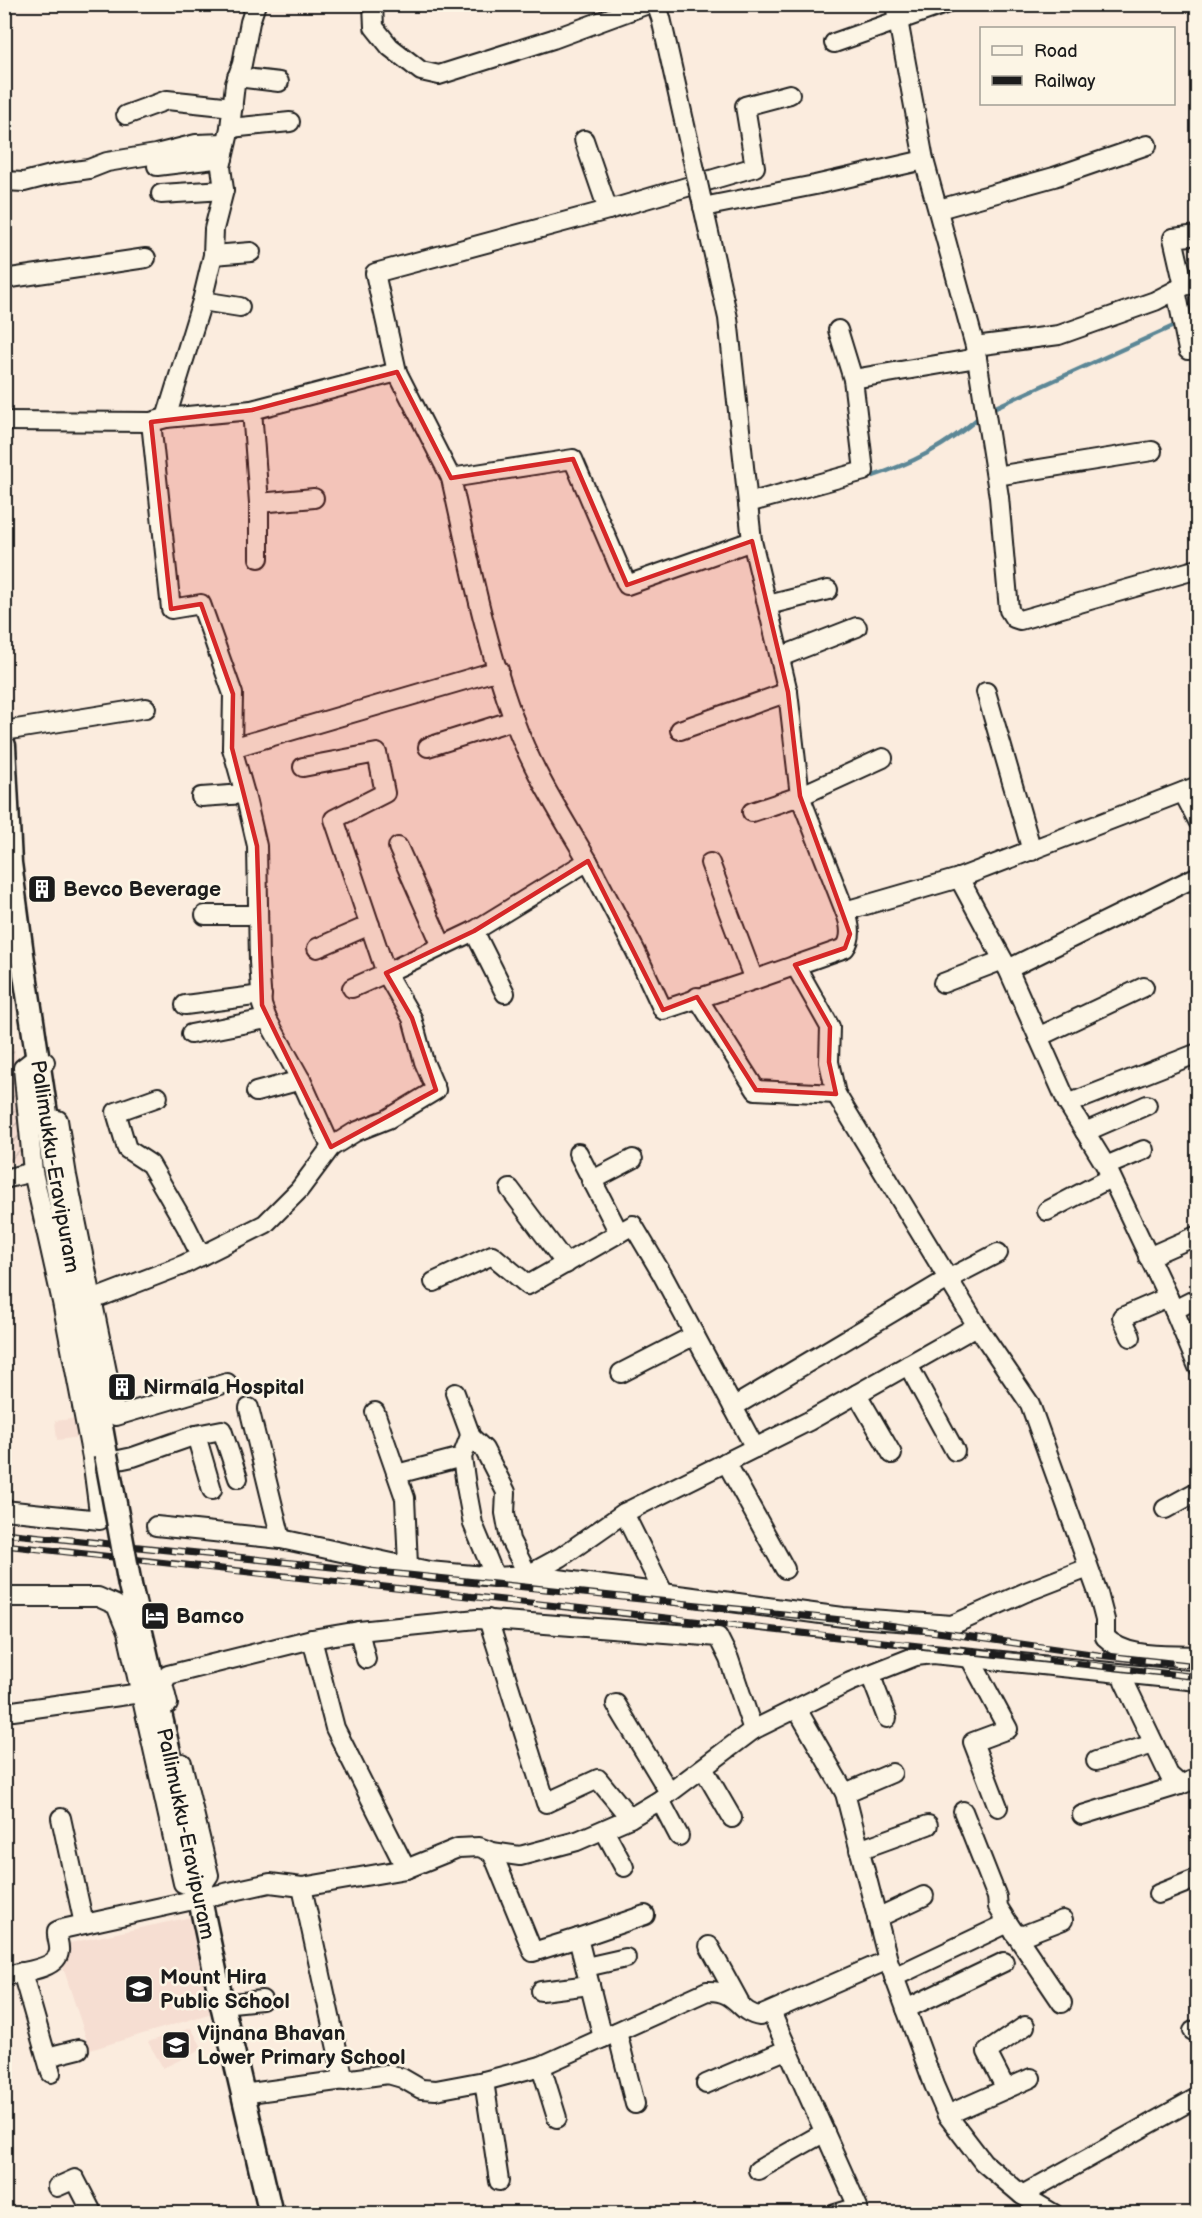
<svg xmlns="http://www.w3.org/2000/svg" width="1202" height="2218" font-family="'Balsamiq Sans',sans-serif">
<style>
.built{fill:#f6ded2}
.industrial{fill:url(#industrial-furrows)}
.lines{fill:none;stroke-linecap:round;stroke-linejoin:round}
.stream{stroke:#5c8796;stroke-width:4.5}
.minor-casing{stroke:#1c1c1c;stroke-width:22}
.major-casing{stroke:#1c1c1c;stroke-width:27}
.minor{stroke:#fcf5e5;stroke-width:18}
.major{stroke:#fcf5e5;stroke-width:22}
.rail-casing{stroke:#1c1c1c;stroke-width:7}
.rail{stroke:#fcf5e5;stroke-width:4.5;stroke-dasharray:14;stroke-linecap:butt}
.minor-bridge-casing{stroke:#1c1c1c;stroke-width:22;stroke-linecap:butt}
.major-bridge-casing{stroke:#1c1c1c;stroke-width:27;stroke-linecap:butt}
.minor-bridge{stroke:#fcf5e5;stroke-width:18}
.major-bridge{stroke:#fcf5e5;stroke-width:22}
.marked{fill:#d62828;fill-opacity:0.2;stroke:#d62828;stroke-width:4.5;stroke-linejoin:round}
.labels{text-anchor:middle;stroke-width:5;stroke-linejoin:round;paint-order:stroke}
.poi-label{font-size:21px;font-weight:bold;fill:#1c1c1c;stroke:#fcf5e5;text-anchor:start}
.street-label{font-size:21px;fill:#1c1c1c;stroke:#fcf5e5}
</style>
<defs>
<pattern id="industrial-furrows" width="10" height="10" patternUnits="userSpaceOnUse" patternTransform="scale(1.5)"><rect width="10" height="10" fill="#f6ded2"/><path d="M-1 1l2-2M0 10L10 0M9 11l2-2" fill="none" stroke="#d2beb4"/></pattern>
</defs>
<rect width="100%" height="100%" fill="#fbecde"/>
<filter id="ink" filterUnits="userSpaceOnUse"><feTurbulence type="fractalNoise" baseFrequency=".0167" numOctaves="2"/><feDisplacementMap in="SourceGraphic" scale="12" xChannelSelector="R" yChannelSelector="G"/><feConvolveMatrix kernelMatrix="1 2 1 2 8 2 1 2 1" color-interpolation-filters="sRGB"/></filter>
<g filter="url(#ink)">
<!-- built -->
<g class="built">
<polygon points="87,1417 89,1436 57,1440 55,1421"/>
<polygon points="196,1916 212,2013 90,2050 62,1964 70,1943"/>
<polygon points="191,2028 203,2049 163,2068 148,2042"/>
</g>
<!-- industrial -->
<polygon class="industrial" points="4,1000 37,1160 5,1165"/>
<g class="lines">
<!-- stream -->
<g class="stream">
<polyline points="1185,321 1198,316"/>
<polyline points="989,410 1178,324"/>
<path d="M 867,478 C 912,464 946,446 982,415"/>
</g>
<!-- minor casing -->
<g class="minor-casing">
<g id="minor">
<polyline points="373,4 374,27 390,47 421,71 439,75 553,39 648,4"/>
<polyline points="656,4 661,18 695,170"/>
<polyline points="895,4 924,160 975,346 999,497 1009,610 1014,618 1020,620 1198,569"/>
<polyline points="834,43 945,4"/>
<polyline points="237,77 279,82"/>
<polyline points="126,115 167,100 233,107"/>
<polyline points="230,128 290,122"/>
<polyline points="584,140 608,210"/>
<polyline points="157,166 223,158"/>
<polyline points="4,181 24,182 55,174 89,169 107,162 156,154 196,144 225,143"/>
<polyline points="161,194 224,190"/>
<polyline points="701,197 728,318 752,541 788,692 800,796 845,911 959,878 1198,786"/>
<polyline points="703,207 815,185 924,160"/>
<polyline points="939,209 1054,177 1147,145"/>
<polyline points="213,255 251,252"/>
<polyline points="4,279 146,258"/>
<polyline points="1184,286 1173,238 1198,235"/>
<polyline points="1176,290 1188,350"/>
<polyline points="202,301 240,307"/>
<polyline points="838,330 853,379"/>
<polyline points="975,346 1059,335 1155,301 1184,286 1198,283"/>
<polyline points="397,372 375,273 608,210 755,167 745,106 790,94"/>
<polyline points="252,410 259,503 259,558"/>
<polyline points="166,418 202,301 213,255 214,229 224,190 221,167 230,128 235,84 242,64 250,22 256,4"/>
<polyline points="4,421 151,422 166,418 252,410 397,372 451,478 573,459 627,585 752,541"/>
<polyline points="151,422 171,609 201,604 233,694 232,748 245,794 257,846 259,962 262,1005 267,1019 301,1080 331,1147"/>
<polyline points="996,476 1152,451"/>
<path d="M 451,478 C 469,559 485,642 514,720 C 532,770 561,815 588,861"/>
<polyline points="259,503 314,498"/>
<polyline points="748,503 864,471 853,379 977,358"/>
<polyline points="768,605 828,590"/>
<polyline points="780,657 857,627"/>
<polyline points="986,692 1032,851"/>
<polyline points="680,730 788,692"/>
<polyline points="4,731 146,708"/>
<polyline points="428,747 514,720"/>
<polyline points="232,748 499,670"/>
<polyline points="303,767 377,753 385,793 334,819 386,973 352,988"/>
<polyline points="1183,792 1198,821"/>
<polyline points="201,797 245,794"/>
<polyline points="752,812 800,796 883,758"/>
<polyline points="398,847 442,946"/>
<polyline points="710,863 754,980"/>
<polyline points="959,878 1008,969 1068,1104 1106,1166 1174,1310 1198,1367"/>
<polyline points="205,915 257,915"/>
<polyline points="474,931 505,993"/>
<polyline points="317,948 370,925"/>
<path d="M 795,965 L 830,1027 L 829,1062 L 836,1094 L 977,1326 L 1030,1404 L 1098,1593 L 1105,1620 L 1105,1637 C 1128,1660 1168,1654 1198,1656"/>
<polyline points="1008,969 1198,876"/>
<polyline points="943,983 1003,960"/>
<polyline points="697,997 756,1090 836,1094"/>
<polyline points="185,1005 262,995"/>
<polyline points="191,1034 267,1019"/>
<polyline points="1038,1037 1144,987"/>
<polyline points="256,1092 301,1080"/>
<polyline points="158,1097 116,1112 127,1149 150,1164 186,1226 201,1256"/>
<polyline points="1068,1104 1198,1053"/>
<polyline points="58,1120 67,1176 116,1416 227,1383"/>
<polyline points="1085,1132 1147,1105"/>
<polyline points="578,1153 619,1233"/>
<polyline points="1106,1166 1144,1150"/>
<polyline points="4,1179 33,1172"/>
<polyline points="591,1181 633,1159"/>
<polyline points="510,1189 566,1264"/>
<polyline points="1047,1211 1110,1178"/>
<polyline points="1148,1257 1198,1235"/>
<polyline points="434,1282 492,1255 528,1285 633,1225 662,1274 755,1448"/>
<path d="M 92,1300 L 183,1265 L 265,1224 L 299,1190 L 331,1147 L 355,1132 L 388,1119 L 436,1090 L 424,1062 L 412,1018 L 386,973 L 474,931 L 588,861 L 636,952 L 663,1010 L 754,980 L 845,948 C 853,937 850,923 845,911"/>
<polyline points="1174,1310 1198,1298"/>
<polyline points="1131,1337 1122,1317 1168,1297"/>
<polyline points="908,1365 955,1451"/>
<polyline points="621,1373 695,1335"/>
<polyline points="455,1393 469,1431 470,1436 462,1457 466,1486 473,1524 495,1577"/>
<polyline points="857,1394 892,1454"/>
<polyline points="733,1407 948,1279 998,1253"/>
<polyline points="249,1408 281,1539"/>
<polyline points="375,1412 405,1498 408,1565"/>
<polyline points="196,1435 212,1490"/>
<polyline points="470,1436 484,1449 506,1492 505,1513 510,1540 528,1575 561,1557 624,1513 809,1421 977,1326"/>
<polyline points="726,1462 785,1569"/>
<polyline points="95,1465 133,1457 196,1435 222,1430 238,1478"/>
<polyline points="397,1474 462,1457"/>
<polyline points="1165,1509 1198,1491"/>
<polyline points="4,1510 100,1520 92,1458 62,1302 33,1172 23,1068 37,1057 45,1062"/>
<polyline points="624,1513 664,1594"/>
<polyline points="156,1526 281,1539 429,1571 495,1577 528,1575 843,1617 952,1625 1026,1592 1088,1568"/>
<polyline points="4,1597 98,1597 116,1605 127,1632 183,1883 199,1890 209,1875 182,1763"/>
<polyline points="488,1619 546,1803 598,1779 630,1818"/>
<polyline points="359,1631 312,1639 335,1728 406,1869"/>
<polyline points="970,1658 1008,1729 973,1742 998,1807"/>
<polyline points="366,1659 359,1631 477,1619 718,1637 729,1659 753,1730"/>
<polyline points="870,1674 887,1718"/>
<polyline points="1124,1674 1124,1681 1169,1775 1180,1785 1198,1778"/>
<polyline points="168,1704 163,1684 168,1675 312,1639"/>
<polyline points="616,1704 669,1792"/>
<polyline points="797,1709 845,1793 888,1960 934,2085 947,2115 983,2162 1022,2195"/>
<polyline points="13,1711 141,1693"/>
<polyline points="1096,1761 1154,1744"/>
<polyline points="703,1768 732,1818"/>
<polyline points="845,1793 892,1773"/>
<polyline points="660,1800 679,1836"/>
<polyline points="963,1811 997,1897 998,1907 1008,1923"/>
<polyline points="1082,1815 1180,1785"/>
<polyline points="61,1818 84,1924"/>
<polyline points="604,1830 624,1867"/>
<polyline points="859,1850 928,1825"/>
<polyline points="492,1852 533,1952 578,1938"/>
<polyline points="302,1887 344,2081"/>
<polyline points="1158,1894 1198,1878"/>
<polyline points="877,1918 924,1896"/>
<polyline points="1015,1934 1024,1935 1063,1920"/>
<polyline points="709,1946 739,2001"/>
<polyline points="586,1967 626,1958"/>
<polyline points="22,1972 51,2073"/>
<path d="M 4,1976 C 19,1972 58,1970 59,1951 C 60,1944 56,1938 57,1931 L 62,1929 L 270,1883 L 302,1887 L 406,1869 L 458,1848 L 479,1847 L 492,1852 L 520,1856 L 577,1841 L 630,1818 L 660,1800 L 753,1730 L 850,1682 L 916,1656 L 933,1654 L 1198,1681"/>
<polyline points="894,1977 1008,1923 1062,2003"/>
<polyline points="541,1991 590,1985"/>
<polyline points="222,2004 262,2000"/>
<polyline points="906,2009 1004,1962"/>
<polyline points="771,2012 858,2207 835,2214"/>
<polyline points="1193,2031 1198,2029"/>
<polyline points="617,2032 635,2104"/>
<polyline points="603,2038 578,1938 645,1915"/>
<polyline points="47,2057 79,2049"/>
<polyline points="541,2066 557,2118"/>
<polyline points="484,2081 499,2181"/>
<polyline points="706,2084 788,2049"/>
<polyline points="1006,2089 1031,2078"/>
<path d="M 242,2094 L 388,2074 L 402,2078 L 421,2089 L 436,2090 L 484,2081 L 541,2066 L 707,1991 C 739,1990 737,2013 760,2016 L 888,1960"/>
<polyline points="947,2115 1006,2089 987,2052 1025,2026"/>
<polyline points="758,2170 825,2132"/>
<polyline points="57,2187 75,2179 93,2214"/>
<polyline points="1054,2214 1022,2195 1198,2097"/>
</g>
</g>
<!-- major casing -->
<g class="major-casing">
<g id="major">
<path id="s1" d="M 4,746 L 10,863 L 22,954 L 54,1167 L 106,1455"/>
<path id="s2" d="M 130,1585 L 169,1752 L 222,2004 L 271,2214"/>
</g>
</g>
<!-- minor -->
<use href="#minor" class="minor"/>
<!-- major -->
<use href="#major" class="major"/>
<!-- rail casing -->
<g class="rail-casing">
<g id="rail">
<polyline points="4,1533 881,1624 1098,1655 1198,1666"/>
<path d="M 4,1545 C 402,1590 800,1631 1198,1677"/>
</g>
</g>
<!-- rail -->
<use href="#rail" class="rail"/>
<!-- minor-bridge casing -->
<g class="minor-bridge-casing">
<polyline id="minor-bridge" points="695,170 701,197"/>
</g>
<!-- major-bridge casing -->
<g class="major-bridge-casing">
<polyline id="major-bridge" points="106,1455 130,1585"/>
</g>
<!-- minor-bridge -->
<use href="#minor-bridge" class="minor-bridge"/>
<!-- major-bridge -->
<use href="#major-bridge" class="major-bridge"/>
</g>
</g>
<!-- marked area -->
<path class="marked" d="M 397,372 L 451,478 L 573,459 L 627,585 L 752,541 L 788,692 L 800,796 L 850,934 L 845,948 L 795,965 L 830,1027 L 829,1062 L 836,1094 L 756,1090 L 697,997 L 663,1010 L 588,861 L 474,931 L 386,973 L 412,1018 L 436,1090 L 331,1147 L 262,1005 L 257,846 L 232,748 L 233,694 L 201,604 L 171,609 L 151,422 L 252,410 Z"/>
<!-- icons -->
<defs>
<g id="building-square" transform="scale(1.5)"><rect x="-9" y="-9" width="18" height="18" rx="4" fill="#1c1c1c" stroke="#fcf5e5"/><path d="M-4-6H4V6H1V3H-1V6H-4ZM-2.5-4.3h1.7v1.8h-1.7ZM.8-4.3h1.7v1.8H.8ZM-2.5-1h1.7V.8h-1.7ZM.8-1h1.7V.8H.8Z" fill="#fff"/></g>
<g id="hotel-square" transform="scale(1.5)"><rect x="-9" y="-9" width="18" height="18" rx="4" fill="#1c1c1c" stroke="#fcf5e5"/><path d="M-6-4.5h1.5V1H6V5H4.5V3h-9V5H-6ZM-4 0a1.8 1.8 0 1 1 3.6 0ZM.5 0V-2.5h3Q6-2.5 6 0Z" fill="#fff"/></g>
<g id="school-square" transform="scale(1.5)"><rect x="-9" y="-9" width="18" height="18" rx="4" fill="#1c1c1c" stroke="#fcf5e5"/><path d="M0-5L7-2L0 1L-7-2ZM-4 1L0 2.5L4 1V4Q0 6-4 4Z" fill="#fff"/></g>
</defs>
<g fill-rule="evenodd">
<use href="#building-square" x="42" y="889"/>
<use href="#building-square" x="122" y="1387"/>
<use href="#hotel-square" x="155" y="1616"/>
<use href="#school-square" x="139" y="1989"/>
<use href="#school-square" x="176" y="2045"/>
</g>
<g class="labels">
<!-- poi labels -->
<g class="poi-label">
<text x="63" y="896">Bevco Beverage</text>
<text x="143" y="1394">Nirmala Hospital</text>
<text x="176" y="1623">Bamco</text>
<text x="160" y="1984">Mount Hira<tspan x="160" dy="24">Public School</tspan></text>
<text x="197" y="2040">Vijnana Bhavan<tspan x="197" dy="24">Lower Primary School</tspan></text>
</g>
<!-- street labels -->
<g class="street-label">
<text dy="7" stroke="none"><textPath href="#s1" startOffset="424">Pallimukku-Eravipuram</textPath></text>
<text dy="7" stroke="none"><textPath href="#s2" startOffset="255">Pallimukku-Eravipuram</textPath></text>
</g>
</g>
<!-- margin -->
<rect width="1202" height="2218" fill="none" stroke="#fcf5e5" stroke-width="24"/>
<rect x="12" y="12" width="1178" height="2194" fill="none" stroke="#1c1c1c" stroke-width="2" filter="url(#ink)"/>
<!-- legend -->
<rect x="980" y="27" width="195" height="78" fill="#fcf5e5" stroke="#a29e95" stroke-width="1.5"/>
<rect x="992" y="46" width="30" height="9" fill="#fcf5e5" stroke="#a29e95" stroke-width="1.5"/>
<text x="1034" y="57" font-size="18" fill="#1c1c1c">Road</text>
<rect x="992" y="76" width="30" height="9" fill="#1c1c1c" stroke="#a29e95" stroke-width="1.5"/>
<text x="1034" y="87" font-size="18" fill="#1c1c1c">Railway</text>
</svg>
